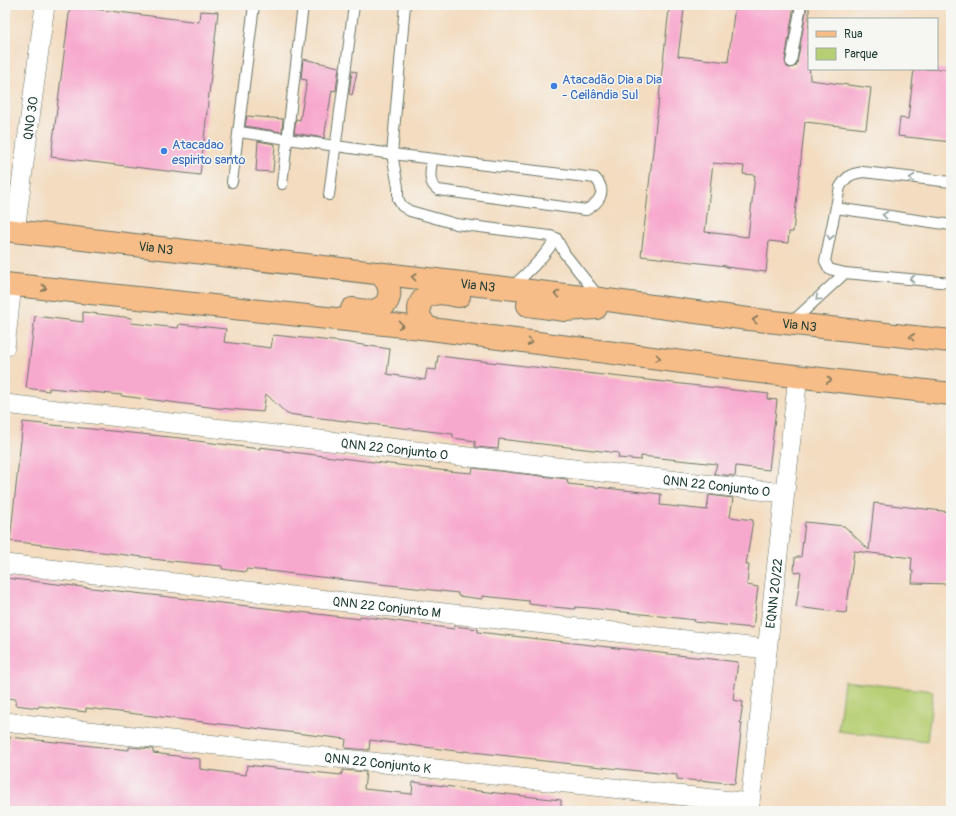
<svg xmlns="http://www.w3.org/2000/svg" width="956" height="816" font-family="Pangolin,sans-serif">
<style>
.green{fill:#b7cf74;stroke:#6b8654}
.building{fill:#f7a9cd;fill-rule:evenodd}
.lines{fill:none;stroke-linecap:round;stroke-linejoin:round}
.lane-casing{stroke:#697565;stroke-width:12}
.street-casing{stroke:#697565;stroke-width:20}
.primary-casing{stroke:#697565;stroke-width:24}
.lane{stroke:#fff;stroke-width:10}
.street{stroke:#fff;stroke-width:19}
.primary{stroke:#f7bd88;stroke-width:22}
.oneway{stroke:#8f9e9a}
.oneway2{stroke:#80775a}
.shop-dot{fill:#3f7fe0;stroke:#f6f6f2;stroke-width:1.5}
.labels{text-anchor:middle;stroke-width:3;stroke-linejoin:round;paint-order:stroke}
.shop-label{font-size:13px;fill:#366cbe;stroke:#f6f6f2;text-anchor:start}
.street-label{font-size:13px;fill:#1f3d34;stroke:#f6f6f2}
</style>
<rect width="100%" height="100%" fill="#f6f6f2"/>
<filter id="ink" filterUnits="userSpaceOnUse"><feTurbulence type="fractalNoise" baseFrequency=".025" numOctaves="2"/><feDisplacementMap in="SourceGraphic" scale="8" xChannelSelector="R" yChannelSelector="G"/><feConvolveMatrix kernelMatrix="1 2 1 2 8 2 1 2 1" color-interpolation-filters="sRGB"/></filter>
<filter id="wash" filterUnits="userSpaceOnUse"><feTurbulence type="fractalNoise" baseFrequency=".012" numOctaves="4" result="noise"/><feDisplacementMap in="SourceGraphic" scale="16" xChannelSelector="R" yChannelSelector="G"/><feGaussianBlur stdDeviation="0.9" result="paint"/><feColorMatrix in="noise" values="0 0 0 0 0 0 0 0 0 0 0 0 0 0 0 0 0 1.4 0 .05"/><feComposite in="paint" operator="in"/></filter>
<g filter="url(#wash)">
<rect width="100%" height="100%" fill="#f3dcc0"/>
<!-- green -->
<polygon class="green" points="844,681 933,691 927,742 838,731"/>
<g id="blocks">
<!-- building -->
<g class="building">
<path d="M 735,5 L 794,5 L 785,61 L 787,67 L 790,68 L 796,66 L 797,63 L 807,5 L 809,5 L 809,40 L 807,55 L 809,56 L 810,80 L 871,88 L 866,129 L 805,122 L 793,232 L 789,232 L 788,243 L 769,241 L 766,272 L 726,267 L 726,266 L 641,256 L 669,9 L 684,10 L 678,56 L 728,62 ZM 713,163 L 744,166 L 743,174 L 755,175 L 748,237 L 705,232 Z"/>
<polygon points="70,6 199,22 200,11 218,12 200,175 51,157"/>
<polygon points="303,59 339,67 336,91 332,90 324,138 294,133 296,119 300,120 307,80 301,79"/>
<polygon points="914,69 951,69 951,142 898,136 900,118 908,119"/>
<polygon points="352,71 357,72 352,95 349,94"/>
<polygon points="247,116 283,119 282,132 245,126"/>
<polygon points="258,141 275,144 273,172 256,171"/>
<polygon points="83,312 132,318 131,323 178,328 179,324 226,329 224,342 271,348 273,335 343,342 390,349 387,374 425,380 427,369 436,370 438,356 769,394 767,399 777,400 769,470 736,466 735,476 714,474 717,464 641,456 641,460 618,458 619,453 499,439 498,449 475,447 475,441 453,438 453,434 287,414 266,394 263,412 217,408 122,396 122,395 49,388 49,391 26,388 35,316 83,322"/>
<polygon points="23,422 190,439 189,440 260,449 260,447 283,450 283,451 448,471 472,473 473,468 567,479 568,484 661,494 660,505 707,510 709,495 733,498 730,517 753,520 746,565 749,565 747,585 758,587 753,628 694,622 695,620 589,608 575,607 575,609 553,607 529,604 529,601 482,596 482,599 458,596 458,593 269,571 246,569 246,572 222,569 222,566 151,559 151,558 10,541"/>
<polygon points="874,503 951,512 949,526 951,526 951,584 912,583 913,571 911,571 912,558 854,551 846,613 796,607 801,572 794,573 795,557 801,557 805,522 844,526 869,550"/>
<polygon points="5,578 360,619 360,616 454,629 454,626 478,629 478,632 738,662 733,700 743,702 740,723 742,723 735,784 700,780 700,781 677,779 677,775 535,760 535,759 464,751 464,752 370,740 369,750 345,748 346,739 86,708 86,712 39,706 38,708 15,705 16,699 5,698"/>
<polygon points="10,737 129,750 129,747 153,749 153,753 200,759 200,769 246,775 247,765 341,775 343,770 366,772 364,789 412,794 413,782 460,788 460,789 561,800 561,811 5,811 5,752 8,752"/>
</g>
</g>
</g>
<g filter="url(#ink)">
<use href="#blocks" fill-opacity="0" stroke="#697565" stroke-width="1"/>
<g class="lines">
<!-- lane casing -->
<g class="lane-casing">
<g id="lane">
<polyline points="405,5 392,154 398,187 398,199 402,206 410,211 456,224 550,236 556,238 565,254 599,297"/>
<polyline points="791,62 801,5"/>
<path d="M 239,132 L 392,154 L 595,178 C 608,191 599,203 586,210 L 438,190 C 427,183 431,170 432,159"/>
<polyline points="232,182 254,5"/>
<path d="M 951,182 L 863,172 C 850,174 847,176 840,187 L 825,261 L 829,269 L 845,273 L 951,283"/>
<polyline points="282,184 303,5"/>
<polyline points="329,195 354,5"/>
<polyline points="836,208 951,225"/>
<path d="M 510,288 C 528,273 544,258 556,238"/>
<polyline points="792,322 845,273"/>
</g>
</g>
<!-- street casing -->
<g class="street-casing">
<g id="street">
<path id="s1" d="M 15,231 L 45,5"/>
<polyline points="5,347 12,285"/>
<path id="s2" d="M 5,404 L 784,493"/>
<path id="s3" d="M 5,564 L 767,649"/>
<path id="s4" d="M 5,722 L 750,803"/>
<path id="s5" d="M 749,811 L 798,376"/>
</g>
</g>
<!-- primary casing -->
<g class="primary-casing">
<g id="primary">
<path id="s6" d="M 5,230 L 600,299 L 748,319 L 951,341"/>
<polyline points="5,284 431,329 743,370 951,394"/>
<polyline points="528,305 565,310 596,308"/>
<path d="M 352,309 C 360,310 369,312 376,310 C 395,304 392,282 378,273"/>
<path d="M 431,329 C 415,320 414,297 434,294 C 441,292 451,295 459,296"/>
</g>
</g>
<!-- lane -->
<use href="#lane" class="lane"/>
<!-- street -->
<use href="#street" class="street"/>
<!-- primary -->
<use href="#primary" class="primary"/>
</g>
<!-- one-way arrows -->
<defs><path id="oneway-chevron" d="M-2-3.5L2.5 0L-2 3.5" fill="none" stroke-width="1.6" stroke-linecap="round" stroke-linejoin="round"/></defs>
<g class="oneway">
<use href="#oneway-chevron" transform="translate(912 178) rotate(-173)"/>
<use href="#oneway-chevron" transform="translate(885 215) rotate(-172)"/>
<use href="#oneway-chevron" transform="translate(830 237) rotate(101)"/>
<use href="#oneway-chevron" transform="translate(912 279) rotate(-174)"/>
<use href="#oneway-chevron" transform="translate(818 298) rotate(137)"/>
</g>
<g class="oneway2">
<use href="#oneway-chevron" transform="translate(414 277) rotate(-174)"/>
<use href="#oneway-chevron" transform="translate(44 288) rotate(6)"/>
<use href="#oneway-chevron" transform="translate(557 294) rotate(-173)"/>
<use href="#oneway-chevron" transform="translate(755 320) rotate(-174)"/>
<use href="#oneway-chevron" transform="translate(401 325) rotate(6)"/>
<use href="#oneway-chevron" transform="translate(912 337) rotate(-173)"/>
<use href="#oneway-chevron" transform="translate(530 342) rotate(7)"/>
<use href="#oneway-chevron" transform="translate(658 358) rotate(7)"/>
<use href="#oneway-chevron" transform="translate(829 380) rotate(7)"/>
</g>
</g>
<!-- markers -->
<g class="shop-dot">
<circle cx="554" cy="86" r="4"/>
<circle cx="164" cy="151" r="4"/>
</g>
<g class="labels">
<!-- shop labels -->
<g class="shop-label">
<text x="562" y="84">Atacadão Dia a Dia<tspan x="562" dy="15">- Ceilândia Sul</tspan></text>
<text x="172" y="149">Atacadao<tspan x="172" dy="15">espirito santo</tspan></text>
</g>
<!-- street labels -->
<g class="street-label">
<text dy="5" stroke="none"><textPath href="#s1" startOffset="114">QNO 30</textPath></text>
<text dy="5" stroke="none"><textPath href="#s6" startOffset="152">Via N3</textPath></text>
<text dy="5" stroke="none"><textPath href="#s6" startOffset="476">Via N3</textPath></text>
<text dy="5" stroke="none"><textPath href="#s6" startOffset="800">Via N3</textPath></text>
<text dy="5" stroke="none"><textPath href="#s2" startOffset="392">QNN 22 Conjunto O</textPath></text>
<text dy="5" stroke="none"><textPath href="#s2" startOffset="716">QNN 22 Conjunto O</textPath></text>
<text dy="5" stroke="none"><textPath href="#s5" startOffset="219">EQNN 20/22</textPath></text>
<text dy="5" stroke="none"><textPath href="#s3" startOffset="384">QNN 22 Conjunto M</textPath></text>
<text dy="5" stroke="none"><textPath href="#s4" startOffset="375">QNN 22 Conjunto K</textPath></text>
</g>
</g>
<!-- margin -->
<rect width="956" height="816" fill="none" stroke="#f6f6f2" stroke-width="20"/>
<!-- legend -->
<rect x="808" y="18" width="130" height="52" fill="#f6f6f2" stroke="#a0aca6"/>
<rect x="816" y="31" width="20" height="6" fill="#f7bd88" stroke="#a0aca6"/>
<text x="844" y="38" font-size="12" fill="#1f3d34">Rua</text>
<rect x="816" y="48" width="20" height="12" fill="#b7cf74" stroke="#a0aca6"/>
<text x="844" y="58" font-size="12" fill="#1f3d34">Parque</text>
</svg>
